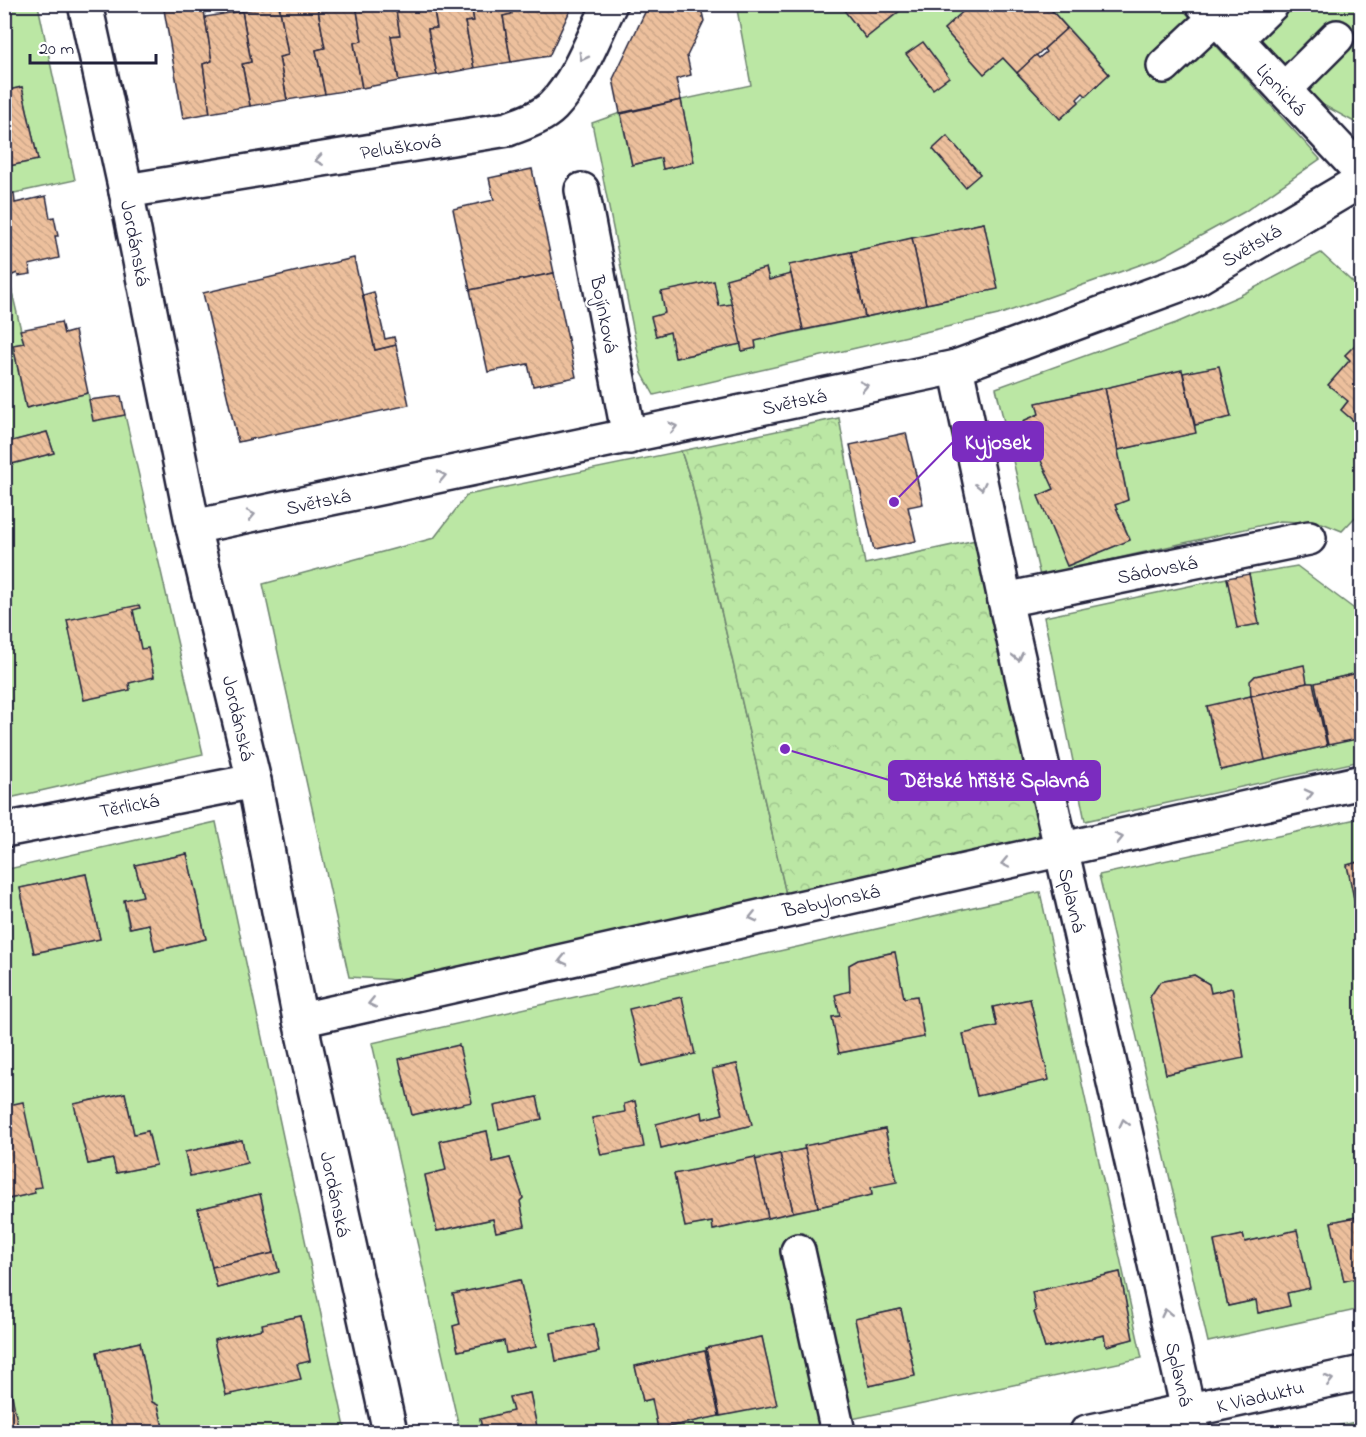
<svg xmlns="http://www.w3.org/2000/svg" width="1366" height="1437" font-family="'Indie Flower',sans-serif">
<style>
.green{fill:#bbe7a4;stroke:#6e8470;stroke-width:1.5;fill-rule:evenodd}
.park{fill:url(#park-crowns);stroke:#6e8470;stroke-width:1.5}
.building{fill:url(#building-back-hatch);stroke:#22223b;stroke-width:1.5}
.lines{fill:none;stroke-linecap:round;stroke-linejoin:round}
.minor-casing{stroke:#22223b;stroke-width:38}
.minor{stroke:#fff;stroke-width:33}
.oneway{stroke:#9c9ca7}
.labels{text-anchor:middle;stroke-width:4.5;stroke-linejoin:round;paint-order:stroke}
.street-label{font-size:20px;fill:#22223b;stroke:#fff}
.leader{fill:none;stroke:#7b2cbf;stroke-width:2}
.callout-dot{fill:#7b2cbf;stroke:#fff;stroke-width:2}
.callout{fill:#7b2cbf;stroke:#7b2cbf;stroke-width:2}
.callout-label{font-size:21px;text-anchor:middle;font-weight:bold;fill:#fff}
</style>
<defs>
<pattern id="park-crowns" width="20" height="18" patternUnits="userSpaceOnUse" patternTransform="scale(1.5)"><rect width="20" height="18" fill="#bbe7a4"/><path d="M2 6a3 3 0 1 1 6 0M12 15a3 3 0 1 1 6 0" fill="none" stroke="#a0c68e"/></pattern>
<pattern id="building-back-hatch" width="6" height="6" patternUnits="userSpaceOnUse" patternTransform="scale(1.5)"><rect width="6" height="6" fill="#edc09d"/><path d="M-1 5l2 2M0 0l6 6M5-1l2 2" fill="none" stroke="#cba588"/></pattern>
</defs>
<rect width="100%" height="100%" fill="#fff"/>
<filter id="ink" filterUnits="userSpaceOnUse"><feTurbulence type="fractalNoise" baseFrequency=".0167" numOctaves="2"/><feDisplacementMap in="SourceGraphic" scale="12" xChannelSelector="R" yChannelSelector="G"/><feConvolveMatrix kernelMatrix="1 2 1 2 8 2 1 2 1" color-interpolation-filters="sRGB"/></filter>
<g filter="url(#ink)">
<!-- green -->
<g class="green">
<path d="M 736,4 L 850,5 L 844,10 L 866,38 L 908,5 L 971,5 L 944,29 L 984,74 L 1003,58 L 1060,119 L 1109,74 L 1047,5 L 1178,4 L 1320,159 L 1244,212 L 1162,257 L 998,315 L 654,395 L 642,373 L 592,123 L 620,113 L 632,165 L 661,158 L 663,169 L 694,162 L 681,100 L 751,85 ZM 907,55 L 948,77 L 932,88 ZM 947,136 L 980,174 L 965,186 L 933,149 ZM 984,223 L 997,289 L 755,341 L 756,348 L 742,351 L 741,344 L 676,358 L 670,332 L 656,336 L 652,317 L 732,304 L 766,268 L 769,280 L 791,274 L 790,265 Z"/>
<polygon points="5,5 38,5 75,180 5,195 5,167 38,160 22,87 5,91 4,36 10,34"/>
<polygon points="1225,5 1353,5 1361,14 1361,123 1356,123 1314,100"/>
<path d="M 1321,253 L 1361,290 L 1361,340 L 1345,355 L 1350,360 L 1329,385 L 1348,401 L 1341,410 L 1361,428 L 1361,511 L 1342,531 L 1322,523 L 1280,521 L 1040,576 L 996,388 L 1176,323 L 1239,296 ZM 1219,366 L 1231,417 L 1195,425 L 1195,433 L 1118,450 L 1128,499 L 1115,505 L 1130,539 L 1068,566 L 1038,496 L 1054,489 L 1023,422 L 1039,414 L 1037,403 L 1182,371 L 1183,373 Z"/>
<path d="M 8,275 L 24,343 L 13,345 L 26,408 L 88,393 L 94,421 L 125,415 L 203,754 L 5,799 L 5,466 L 54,453 L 47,432 L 5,443 L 4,276 ZM 133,610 L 141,649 L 148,648 L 154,677 L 129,683 L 130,690 L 84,699 L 67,620 Z"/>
<polygon points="681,451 692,484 786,894 397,980 349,977 263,584 434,538 467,495"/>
<path d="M 1297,566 L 1361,614 L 1361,672 L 1315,683 L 1328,744 L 1361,738 L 1361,761 L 1085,821 L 1044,617 L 1227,578 L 1238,628 L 1259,624 L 1249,574 ZM 1304,666 L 1307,683 L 1313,683 L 1327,746 L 1221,770 L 1207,707 L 1251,696 L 1251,681 L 1255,676 Z"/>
<path d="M 1361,818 L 1361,861 L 1347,865 L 1362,928 L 1361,1216 L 1331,1222 L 1344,1281 L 1361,1277 L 1361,1309 L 1208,1342 L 1099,875 ZM 1194,975 L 1209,984 L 1211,993 L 1232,988 L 1244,1057 L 1167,1074 L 1150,997 L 1160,982 ZM 1297,1231 L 1309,1288 L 1287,1293 L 1290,1306 L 1259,1313 L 1256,1300 L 1228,1306 L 1214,1242 L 1243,1235 L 1245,1242 Z"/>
<path d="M 216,822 L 346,1432 L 164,1432 L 158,1405 L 152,1402 L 140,1342 L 97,1352 L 113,1432 L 17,1432 L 7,1370 L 5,1370 L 5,1200 L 35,1193 L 5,1106 L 4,870 ZM 187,854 L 206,939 L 155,951 L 149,924 L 129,928 L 124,901 L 143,896 L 135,865 ZM 86,874 L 100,939 L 34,953 L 20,888 ZM 125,1093 L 134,1134 L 148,1131 L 156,1165 L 116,1173 L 113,1159 L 88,1164 L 75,1104 ZM 241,1140 L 246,1163 L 190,1175 L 185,1152 ZM 260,1194 L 279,1272 L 217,1288 L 198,1209 ZM 301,1316 L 310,1361 L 297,1364 L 300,1379 L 226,1395 L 214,1340 L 263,1329 L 263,1324 Z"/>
<path d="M 1040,892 L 1142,1358 L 790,1432 L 538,1432 L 530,1393 L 509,1397 L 513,1411 L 480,1419 L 483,1432 L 460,1432 L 372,1043 ZM 894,952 L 904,998 L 917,996 L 924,1037 L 840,1053 L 832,1017 L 840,1016 L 850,991 L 849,965 L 858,960 ZM 1030,999 L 1048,1080 L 964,1034 L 997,1026 L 993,1007 ZM 737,1064 L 752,1125 L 661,1148 L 702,1113 L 703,1119 L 723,1114 L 712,1070 ZM 537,1097 L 542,1119 L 499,1128 L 495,1106 ZM 635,1102 L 643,1147 L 601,1155 L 592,1118 L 625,1112 L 624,1104 ZM 885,1129 L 897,1181 L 871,1187 L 872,1195 L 714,1230 L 712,1222 L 685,1227 L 674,1174 L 805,1149 L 805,1146 ZM 487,1131 L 493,1162 L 510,1158 L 523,1198 L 520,1201 L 525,1226 L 496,1231 L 493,1219 L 437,1231 L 425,1176 L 446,1170 L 440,1141 ZM 1120,1272 L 1133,1339 L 1107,1346 L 1104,1335 L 1045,1348 L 1034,1313 L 1036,1311 L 1032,1292 ZM 520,1280 L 536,1347 L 507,1353 L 504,1341 L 458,1351 L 453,1326 L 460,1324 L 453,1294 ZM 901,1309 L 915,1375 L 869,1386 L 855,1319 ZM 594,1324 L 599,1352 L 556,1361 L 551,1333 ZM 762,1337 L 776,1405 L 707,1348 ZM 705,1351 L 719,1416 L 659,1429 L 652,1399 L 643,1401 L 635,1366 Z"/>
<polygon points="1361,1421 1361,1432 1306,1432"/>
</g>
<!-- park -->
<polygon class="park" points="839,418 865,564 976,540 1044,826 1032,844 786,894 692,484 681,451"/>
<!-- building -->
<g class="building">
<polygon points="163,4 203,4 212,61 203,64 210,113 183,118"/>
<polygon points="317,4 325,48 316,50 325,94 287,100 279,57 288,55 279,5"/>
<polygon points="317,4 356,4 362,41 354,43 362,88 325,94 316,50 325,48"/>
<polygon points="356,4 395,4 400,35 391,36 399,81 362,88 354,43 362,41"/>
<polygon points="395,4 433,4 437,28 428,29 437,75 399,81 391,36 400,35"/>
<polygon points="433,4 471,4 474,21 465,22 474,68 437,75 428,29 437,28"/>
<polygon points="471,4 510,4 512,14 503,16 511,62 474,68 465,22 474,21"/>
<polygon points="510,4 573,4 549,56 511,62 503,16 512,14"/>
<polygon points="649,4 700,4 704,21 687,56 691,75 676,79 681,100 620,113 613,79"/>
<polygon points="850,4 908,4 866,38 843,9"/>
<polygon points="971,4 1046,4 1067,28 1017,73 1003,58 984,74 944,29"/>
<polygon points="1353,4 1362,4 1362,14"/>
<polygon points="279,5 288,55 279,57 287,100 250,106 242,64 251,62 242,11"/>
<polygon points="4,10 10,35 4,36"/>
<polygon points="242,11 251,62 242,64 250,106 210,113 203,64 212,61 205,17"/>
<polygon points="1067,28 1109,74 1086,96 1083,93 1077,99 1079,102 1060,119 1017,73 1036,55 1039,58 1046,52 1044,49"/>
<polygon points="923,42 949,77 933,89 906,54"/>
<polygon points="22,87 38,160 4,167 4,91"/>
<polygon points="681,100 694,162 663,169 661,158 632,165 621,114"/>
<polygon points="947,136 980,174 965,187 933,149"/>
<polygon points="532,169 554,273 470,290 453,209 494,200 489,178"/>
<polygon points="14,193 15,203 46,196 50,218 54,217 58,236 55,236 59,258 29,265 31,274 18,276 17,273 4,279 4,195"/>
<polygon points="984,223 998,289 926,304 912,238"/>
<polygon points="912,238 926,304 865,317 851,252"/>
<polygon points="851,252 865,317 803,330 789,265"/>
<polygon points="354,258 375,350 396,345 409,405 238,442 203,293"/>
<polygon points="766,268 769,280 791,274 803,330 755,341 756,348 742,351 726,279"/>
<polygon points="554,273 576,377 533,386 528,364 488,372 470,290"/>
<polygon points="714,281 719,306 732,304 741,344 675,358 670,332 656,336 651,317 665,313 661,292"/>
<polygon points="374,292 385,339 394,337 396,345 375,350 363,295"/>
<polygon points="61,322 64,334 75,331 88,393 26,408 13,345 24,343 20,330"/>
<polygon points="1361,339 1362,340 1362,428 1341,410 1348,401 1328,385 1350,360 1345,355"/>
<polygon points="1219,366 1231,417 1195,425 1183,373"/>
<polygon points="1182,370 1196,433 1118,450 1105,388"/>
<polygon points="1105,388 1128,500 1115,505 1130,540 1067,566 1038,496 1054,489 1023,421 1039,414 1036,403"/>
<polygon points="121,396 125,415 93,421 89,400"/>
<polygon points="47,432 54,453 4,466 4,443"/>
<polygon points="906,433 923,504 908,507 916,541 874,550 850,445"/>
<polygon points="1249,574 1259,624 1237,628 1227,578"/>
<polygon points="139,605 140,608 133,610 141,649 148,648 154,677 129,683 130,690 84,700 67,620"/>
<polygon points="1304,665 1307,683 1251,696 1250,681 1255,676"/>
<polygon points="1362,672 1362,738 1328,745 1315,683"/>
<polygon points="1307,683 1313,683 1327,746 1265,760 1251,696"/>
<polygon points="1251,696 1265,760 1221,770 1207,706"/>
<polygon points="187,854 206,939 155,951 149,924 130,928 124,900 143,896 135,865"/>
<polygon points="1362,861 1362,928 1360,928 1347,865"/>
<polygon points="86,874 100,939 34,953 20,888"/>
<polygon points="895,952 904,998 917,996 924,1037 839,1053 832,1017 840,1016 835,995 850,991 849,965 858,960"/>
<polygon points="1194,975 1209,984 1211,993 1232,988 1244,1058 1166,1074 1150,997 1160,982"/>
<polygon points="682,997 695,1054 642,1066 629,1009"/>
<polygon points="1030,999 1049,1080 977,1096 963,1034 997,1026 993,1007"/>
<polygon points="459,1045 472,1102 412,1115 399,1059"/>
<polygon points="737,1064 752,1125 661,1148 656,1124 702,1112 703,1119 723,1114 712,1069"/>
<polygon points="125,1093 134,1134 148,1131 156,1165 116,1173 113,1159 88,1164 74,1104"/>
<polygon points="537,1097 542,1119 499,1129 494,1106"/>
<polygon points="635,1101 644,1147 601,1155 592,1118 625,1112 624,1104"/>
<polygon points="23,1102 41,1187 34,1188 35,1193 4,1200 4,1106"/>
<polygon points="885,1129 897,1182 871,1187 872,1195 818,1207 804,1146"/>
<polygon points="487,1131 493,1162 510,1158 523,1198 520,1201 525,1226 496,1232 493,1219 437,1231 425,1175 446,1170 440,1141"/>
<polygon points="242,1140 247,1163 190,1176 185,1152"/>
<polygon points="805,1149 818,1207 793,1212 780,1154"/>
<polygon points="780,1154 793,1212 768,1218 755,1160"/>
<polygon points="755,1157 768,1218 713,1230 712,1222 685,1227 674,1174"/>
<polygon points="260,1194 274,1253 212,1267 198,1209"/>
<polygon points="1362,1216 1362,1277 1344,1281 1331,1222"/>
<polygon points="1297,1230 1310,1288 1287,1293 1290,1306 1258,1313 1256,1300 1228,1306 1214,1241 1243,1235 1245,1242"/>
<polygon points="274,1253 279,1272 217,1288 212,1267"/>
<polygon points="1120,1272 1133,1339 1106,1346 1104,1335 1045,1348 1034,1312 1036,1311 1032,1292"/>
<polygon points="520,1280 536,1347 506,1353 504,1341 458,1351 453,1326 460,1324 453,1294"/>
<polygon points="901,1309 915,1376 869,1386 855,1319"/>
<polygon points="301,1316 310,1361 297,1364 301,1379 226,1395 214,1340 263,1329 262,1324"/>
<polygon points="594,1324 599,1352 556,1361 551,1333"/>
<polygon points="762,1337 777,1405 720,1416 706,1348"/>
<polygon points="140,1342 152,1402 158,1405 164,1432 113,1432 97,1352"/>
<polygon points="705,1351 719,1416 658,1429 652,1399 643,1401 635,1366"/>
<polygon points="7,1369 19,1432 4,1432 4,1370"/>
<polygon points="530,1393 538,1432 483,1432 480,1419 513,1411 509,1397"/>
</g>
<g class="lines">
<!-- minor casing -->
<g class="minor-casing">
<g id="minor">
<polyline points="85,4 126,191 193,527 254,781 300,1020 390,1432"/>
<polyline points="1203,4 1362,173"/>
<polyline points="1236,39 1272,4"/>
<polyline points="1164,66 1230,4"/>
<polyline points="1284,90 1337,37"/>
<polyline points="582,190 629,437"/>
<path d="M 126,191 L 508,129 C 523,123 541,118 553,106 C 579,79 593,38 610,4"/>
<polyline points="956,367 1005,600 1193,1432"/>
<polyline points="193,527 956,367 1195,279 1362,180"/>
<polyline points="1005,600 1309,538"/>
<polyline points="4,830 254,781"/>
<polyline points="300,1020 1362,782"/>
<polyline points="798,1251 838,1432"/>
<polyline points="1087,1432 1362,1373"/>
</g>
</g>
<!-- minor -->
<use href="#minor" class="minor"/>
</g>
<!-- one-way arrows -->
<defs><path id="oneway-chevron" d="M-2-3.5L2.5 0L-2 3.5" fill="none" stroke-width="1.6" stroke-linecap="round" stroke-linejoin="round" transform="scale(1.5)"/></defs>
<g class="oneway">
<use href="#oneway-chevron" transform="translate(583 57) rotate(117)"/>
<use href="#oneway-chevron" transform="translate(319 160) rotate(171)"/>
<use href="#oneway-chevron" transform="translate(864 386) rotate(-12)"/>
<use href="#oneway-chevron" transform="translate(673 427) rotate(-13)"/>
<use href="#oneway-chevron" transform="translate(442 476) rotate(-12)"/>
<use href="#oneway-chevron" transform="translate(981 486) rotate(78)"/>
<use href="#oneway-chevron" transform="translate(251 515) rotate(-12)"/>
<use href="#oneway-chevron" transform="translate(1018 657) rotate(77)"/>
<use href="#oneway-chevron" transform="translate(1309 794) rotate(-13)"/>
<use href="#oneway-chevron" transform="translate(1119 838) rotate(-13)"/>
<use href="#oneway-chevron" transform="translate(1005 863) rotate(168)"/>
<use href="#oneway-chevron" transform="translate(753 917) rotate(167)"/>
<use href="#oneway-chevron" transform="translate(563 960) rotate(167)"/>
<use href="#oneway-chevron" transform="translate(372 1003) rotate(167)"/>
<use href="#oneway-chevron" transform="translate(1124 1123) rotate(-103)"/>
<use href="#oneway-chevron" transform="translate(1166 1313) rotate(-103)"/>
<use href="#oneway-chevron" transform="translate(1329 1380) rotate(-13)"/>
</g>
</g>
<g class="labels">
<!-- street labels -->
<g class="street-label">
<text transform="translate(1282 89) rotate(47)" y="7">Lipnická</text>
<text transform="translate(400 146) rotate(-9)" y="7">Pelušková</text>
<text transform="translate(136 243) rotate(79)" y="7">Jordánská</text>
<text transform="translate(1251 245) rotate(-31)" y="7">Světská</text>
<text transform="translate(605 314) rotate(79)" y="7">Bojínková</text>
<text transform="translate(794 401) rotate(-12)" y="7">Světská</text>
<text transform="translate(318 501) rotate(-12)" y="7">Světská</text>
<text transform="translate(1157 569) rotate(-11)" y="7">Sádovská</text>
<text transform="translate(239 718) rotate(77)" y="7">Jordánská</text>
<text transform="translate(129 805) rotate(-11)" y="7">Těrlická</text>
<text transform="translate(831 900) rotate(-12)" y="7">Babylonská</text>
<text transform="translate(1073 900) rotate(77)" y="7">Splavná</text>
<text transform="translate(336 1194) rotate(78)" y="7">Jordánská</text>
<text transform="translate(1180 1374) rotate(77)" y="7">Splavná</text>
<text transform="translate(1260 1396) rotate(-13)" y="7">K Viaduktu</text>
</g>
</g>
<!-- callouts -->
<path class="leader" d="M894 502L953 442M785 749L889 780"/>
<g class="callout-dot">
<circle cx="894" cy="502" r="6"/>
<circle cx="785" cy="749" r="6"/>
</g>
<g class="callout">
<rect x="953" y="422" width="90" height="39" rx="6"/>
<rect x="889" y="761" width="211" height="39" rx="6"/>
</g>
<g class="callout-label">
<text x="998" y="449">Kyjosek</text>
<text x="995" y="787">Dětské hřiště Splavná</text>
</g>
<!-- margin -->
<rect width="1366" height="1437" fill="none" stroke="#fff" stroke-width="24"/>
<rect x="12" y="12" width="1342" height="1413" fill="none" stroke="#22223b" stroke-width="2" filter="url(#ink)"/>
<!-- scale -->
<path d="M30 54v9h126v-9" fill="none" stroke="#22223b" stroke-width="3"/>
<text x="39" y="54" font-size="18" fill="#22223b" stroke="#ffffff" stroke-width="4.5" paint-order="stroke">20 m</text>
</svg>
